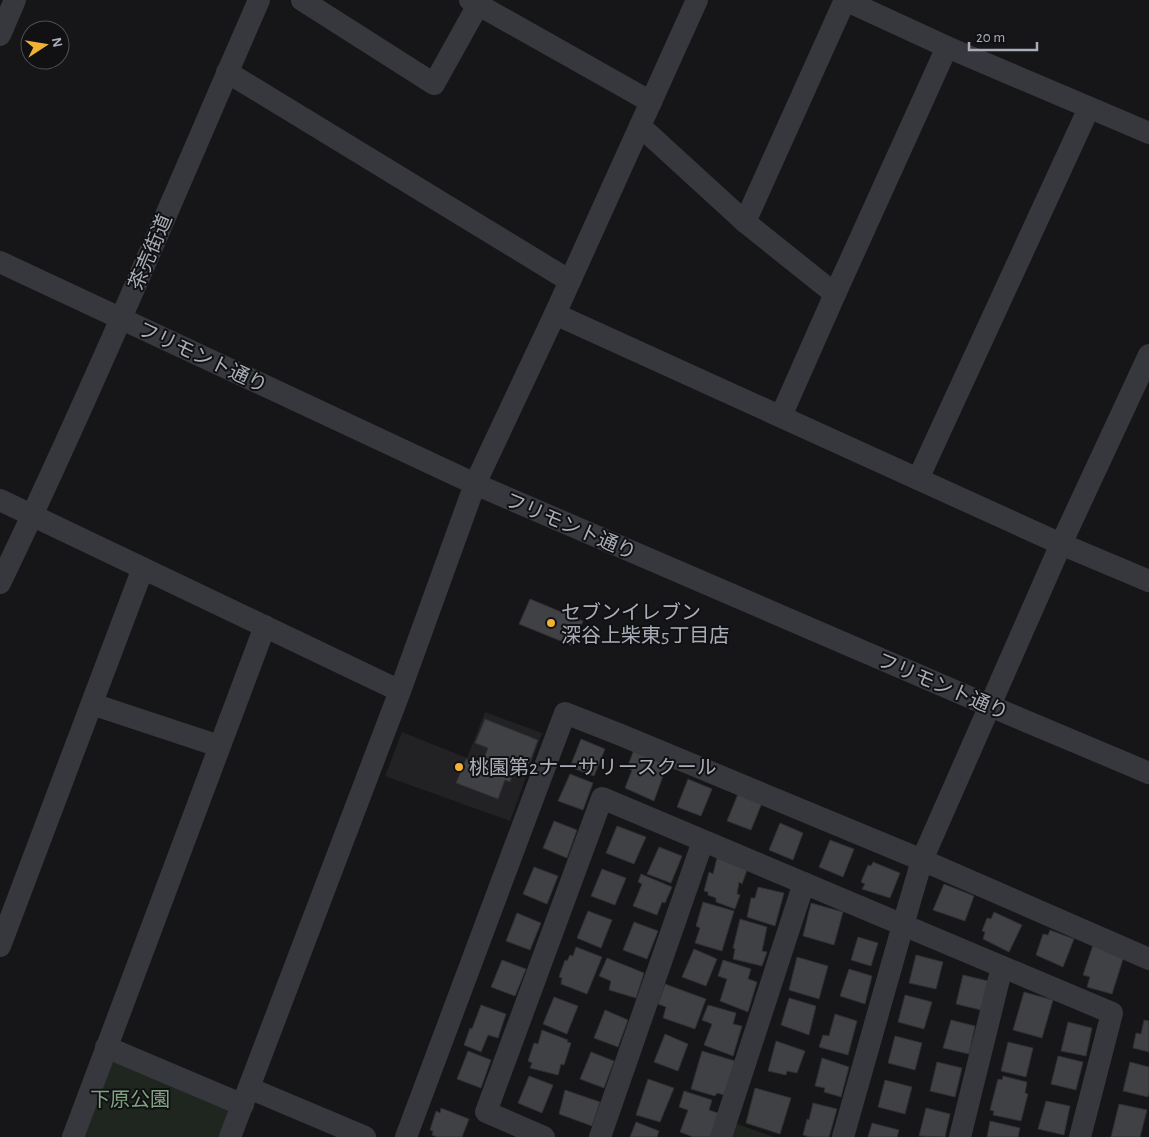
<svg xmlns="http://www.w3.org/2000/svg" width="1149" height="1137" font-family="'Alegreya Sans','Noto Sans JP',sans-serif">
<style>
.built{fill:#222225}
.green{fill:#1e261f}
.building{fill:#404145;stroke:#303034}
.lines{fill:none;stroke-linecap:round;stroke-linejoin:round}
.minor{stroke:#37383d;stroke-width:22}
.poi-dot{fill:#f2b134;stroke:#111113;stroke-width:2}
.labels{text-anchor:middle;stroke-width:4;stroke-linejoin:round;paint-order:stroke}
.street-label{font-size:20px;fill:#a8adb8;stroke:#111113}
.poi-label{font-size:20px;fill:#a8adb8;stroke:#111113;text-anchor:start}
.park-label{font-size:20px;fill:#7fa381;stroke:#111113}
</style>
<rect width="100%" height="100%" fill="#161618"/>
<!-- built -->
<polygon class="built" points="485,712 542,733 510,821 385,776 402,732 467,758"/>
<!-- green -->
<g class="green">
<polygon points="106,1047 243,1105 230,1137 73,1137"/>
<polygon points="731,1122 774,1137 726,1137"/>
</g>
<!-- building -->
<g class="building">
<polygon points="530,599 583,621 573,646 519,624"/>
<polygon points="485,719 538,740 529,764 519,760 510,782 505,780 498,799 456,783 466,759 481,765 488,748 475,743"/>
<polygon points="581,739 605,749 594,776 570,767"/>
<polygon points="635,747 668,762 654,801 625,788 632,770 627,768"/>
<polygon points="570,774 593,783 583,810 558,801"/>
<polygon points="688,779 712,789 701,816 677,807"/>
<polygon points="738,794 762,803 751,830 727,821"/>
<polygon points="554,821 577,830 567,858 543,848"/>
<polygon points="780,823 803,833 793,860 769,850"/>
<polygon points="617,826 646,837 634,864 606,853"/>
<polygon points="830,840 854,849 843,877 819,867"/>
<polygon points="659,847 682,856 671,883 647,874"/>
<polygon points="717,858 747,870 742,884 739,882 737,894 740,895 735,909 716,902 716,898 708,895 708,892 704,891 709,872 713,874"/>
<polygon points="873,862 900,873 890,898 862,889 865,884 861,882 868,865 871,866"/>
<polygon points="534,867 558,876 547,904 523,894"/>
<polygon points="602,869 626,878 615,905 591,896"/>
<polygon points="641,874 672,887 665,903 662,902 657,915 633,906 642,884 638,882"/>
<polygon points="944,884 974,896 965,921 933,910"/>
<polygon points="758,887 784,893 775,926 747,917 751,898 755,898"/>
<polygon points="703,902 734,911 722,951 695,943 700,928 696,926"/>
<polygon points="811,903 843,912 834,945 803,936"/>
<polygon points="588,911 612,920 601,948 577,938"/>
<polygon points="994,912 1022,925 1009,952 983,939 985,932 982,931 987,918 991,919"/>
<polygon points="517,913 541,923 530,950 506,941"/>
<polygon points="740,919 767,927 762,951 767,952 762,966 733,959 735,949 733,948"/>
<polygon points="634,922 658,931 647,959 623,950"/>
<polygon points="1050,930 1074,939 1063,967 1036,955 1043,934 1048,935"/>
<polygon points="858,937 878,943 871,966 851,960"/>
<polygon points="1093,945 1124,956 1112,994 1087,987 1090,977 1083,975"/>
<polygon points="576,947 602,957 587,994 561,984 562,978 559,977 565,960 567,961 570,955 573,956"/>
<polygon points="694,949 717,959 706,986 682,977"/>
<polygon points="916,955 943,962 936,989 909,983"/>
<polygon points="797,957 828,966 819,999 789,990"/>
<polygon points="607,958 644,973 636,998 609,990 611,981 599,976"/>
<polygon points="502,960 526,969 515,996 491,987"/>
<polygon points="723,960 751,969 748,979 757,982 748,1012 720,1001 727,979 718,976"/>
<polygon points="849,969 872,976 865,1004 840,996"/>
<polygon points="963,975 988,981 981,1010 956,1004"/>
<polygon points="665,984 706,999 695,1029 663,1018 666,1007 658,1004"/>
<polygon points="1024,992 1053,1000 1042,1038 1013,1030"/>
<polygon points="905,995 932,1002 924,1029 898,1022"/>
<polygon points="554,997 578,1006 567,1034 543,1024"/>
<polygon points="789,998 816,1006 809,1035 781,1025"/>
<polygon points="481,1005 506,1014 498,1038 488,1035 481,1052 464,1045 470,1028 472,1029"/>
<polygon points="708,1005 736,1013 733,1024 742,1026 733,1056 704,1045 712,1024 702,1020"/>
<polygon points="605,1010 628,1020 618,1047 594,1038"/>
<polygon points="835,1014 857,1021 848,1055 819,1047 823,1035 829,1036"/>
<polygon points="951,1020 975,1026 969,1054 943,1048"/>
<polygon points="1144,1020 1149,1021 1149,1052 1133,1048 1136,1033 1141,1034"/>
<polygon points="1068,1022 1092,1028 1086,1056 1061,1051"/>
<polygon points="542,1030 568,1040 567,1042 571,1043 564,1065 561,1064 558,1075 530,1068 532,1063 528,1061 534,1043 538,1044"/>
<polygon points="665,1034 688,1044 678,1071 654,1062"/>
<polygon points="895,1036 922,1043 915,1070 888,1063"/>
<polygon points="776,1041 805,1051 797,1073 787,1071 786,1075 768,1071"/>
<polygon points="1008,1042 1033,1048 1026,1077 1001,1071"/>
<polygon points="468,1051 491,1060 481,1088 457,1079"/>
<polygon points="702,1051 735,1061 724,1095 717,1093 715,1096 691,1089"/>
<polygon points="591,1052 614,1061 604,1088 580,1079"/>
<polygon points="1058,1056 1083,1062 1076,1090 1051,1084"/>
<polygon points="822,1058 849,1067 841,1097 824,1092 825,1088 815,1086"/>
<polygon points="937,1062 962,1068 955,1097 930,1091"/>
<polygon points="1130,1062 1149,1067 1149,1092 1148,1097 1123,1091"/>
<polygon points="529,1076 553,1085 542,1113 518,1103"/>
<polygon points="1003,1076 1027,1082 1025,1093 1028,1094 1021,1121 993,1115 994,1111 990,1110 998,1079 1002,1080"/>
<polygon points="648,1079 674,1088 660,1122 636,1115"/>
<polygon points="885,1080 912,1087 905,1114 878,1107"/>
<polygon points="755,1088 791,1098 780,1134 746,1123"/>
<polygon points="565,1090 600,1102 592,1126 559,1114"/>
<polygon points="684,1091 712,1100 709,1110 718,1113 711,1137 693,1137 680,1132 688,1110 679,1107"/>
<polygon points="1046,1101 1070,1106 1064,1135 1038,1129"/>
<polygon points="813,1103 837,1109 829,1137 810,1137 803,1135 807,1119 809,1120"/>
<polygon points="1119,1104 1147,1110 1140,1137 1111,1137"/>
<polygon points="441,1108 469,1119 462,1137 437,1137 432,1135 433,1131 430,1130 436,1111 440,1113"/>
<polygon points="926,1108 950,1114 945,1137 919,1136"/>
<polygon points="990,1121 1020,1128 1018,1137 987,1137"/>
<polygon points="636,1122 659,1131 657,1137 630,1137"/>
<polygon points="872,1123 899,1130 897,1137 868,1137"/>
</g>
<g class="lines">
<!-- minor -->
<g class="minor">
<polyline points="302,0 434,84 478,5"/>
<polyline points="470,0 651,102"/>
<polyline points="845,0 947,47 1149,133"/>
<polyline points="0,35 15,0"/>
<polyline points="227,72 570,281"/>
<polyline points="640,126 745,222 835,294"/>
<polyline points="745,222 845,0"/>
<polyline points="0,262 475,484 990,706 1149,773"/>
<polyline points="555,314 1061,544 1149,581"/>
<polyline points="781,416 835,294 947,47"/>
<polyline points="918,479 1089,108"/>
<polyline points="0,500 400,691"/>
<path d="M 0,583 C 92,392 174,195 259,0"/>
<polyline points="92,704 219,746"/>
<polyline points="0,946 143,568"/>
<polyline points="106,1047 243,1105"/>
<polyline points="249,1088 365,1137"/>
<polyline points="73,1137 265,626"/>
<polyline points="230,1137 400,691 475,484 555,314 697,0"/>
<polyline points="406,1137 565,713 621,735 922,860 1149,959"/>
<polyline points="544,1137 486,1112 602,798 1112,1013 1080,1137"/>
<polyline points="600,1137 703,841"/>
<polyline points="721,1137 804,883"/>
<polyline points="843,1137 903,925 922,860 1061,544 1149,355"/>
<polyline points="960,1137 1002,967"/>
</g>
</g>
<!-- markers -->
<g class="poi-dot">
<circle cx="551" cy="623" r="5"/>
<circle cx="459" cy="767" r="5"/>
</g>
<g class="labels">
<!-- street labels -->
<g class="street-label">
<text transform="translate(150 252) rotate(-67)" y="7">茶売街道</text>
<text transform="translate(203 357) rotate(25)" y="7">フリモント通り</text>
<text transform="translate(571 526) rotate(23)" y="7">フリモント通り</text>
<text transform="translate(943 686) rotate(23)" y="7">フリモント通り</text>
</g>
<!-- poi labels -->
<g class="poi-label">
<text x="561" y="619">セブンイレブン<tspan x="561" dy="23">深谷上柴東5丁目店</tspan></text>
<text x="469" y="774">桃園第2ナーサリースクール</text>
</g>
<!-- park labels -->
<g class="park-label">
<text x="130" y="1106">下原公園</text>
</g>
</g>
<!-- north arrow -->
<g transform="translate(45 45) rotate(78)"><circle r="24" fill="#111113" stroke="#4d4f55"/>
<path d="M0-4L9 19L0 12L-9 19Z" fill="#f2b134"/>
<text y="-8" font-size="14" font-weight="bold" text-anchor="middle" fill="#a8adb8">N</text>
</g>
<!-- scale -->
<path d="M969 42v8h68v-8" fill="none" stroke="#a8adb8" stroke-width="2.5"/>
<text x="976" y="42" font-size="15" fill="#a8adb8" stroke="#111113" stroke-width="4" paint-order="stroke">20 m</text>
</svg>
